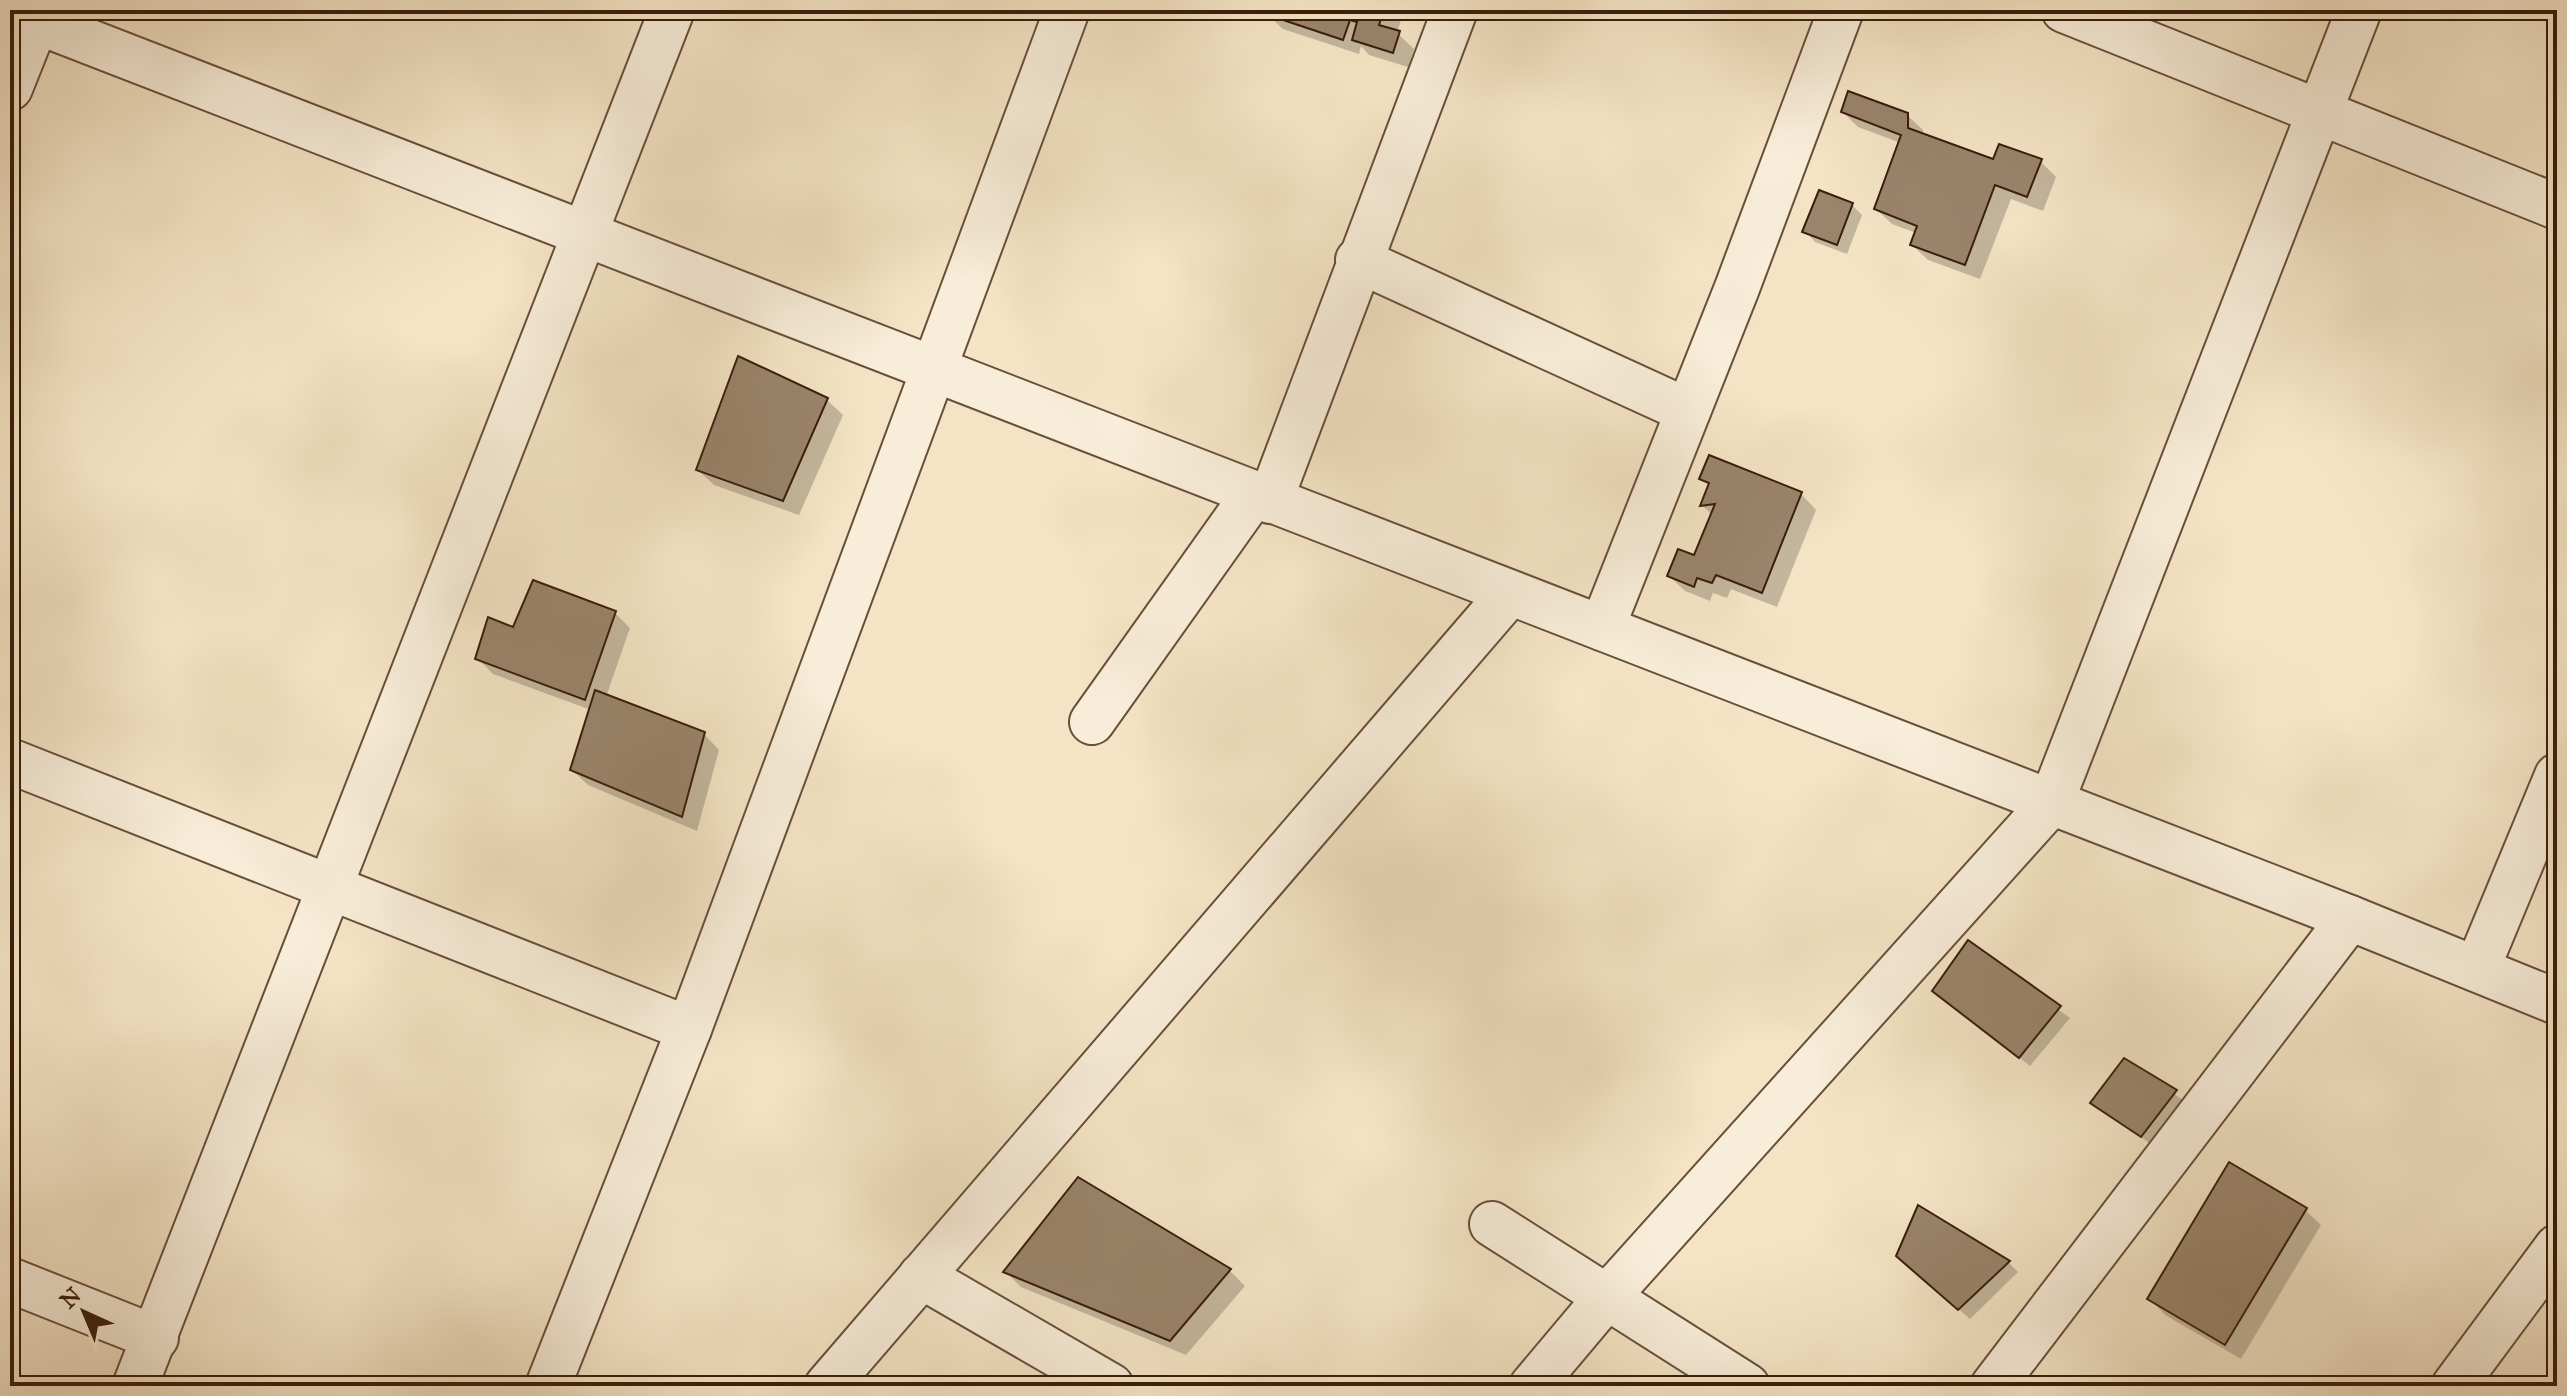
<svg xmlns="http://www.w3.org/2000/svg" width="2567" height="1396" font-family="'IM FELL Great Primer',serif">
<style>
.shadow{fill:#0003}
.building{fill:#9a846c;stroke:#391d0b;stroke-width:2}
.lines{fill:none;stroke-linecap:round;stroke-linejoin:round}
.street-casing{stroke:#684f3a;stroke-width:48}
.street{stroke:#f8edd9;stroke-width:44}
</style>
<rect width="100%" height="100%" fill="#f4e4c5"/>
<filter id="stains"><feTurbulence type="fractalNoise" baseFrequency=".0025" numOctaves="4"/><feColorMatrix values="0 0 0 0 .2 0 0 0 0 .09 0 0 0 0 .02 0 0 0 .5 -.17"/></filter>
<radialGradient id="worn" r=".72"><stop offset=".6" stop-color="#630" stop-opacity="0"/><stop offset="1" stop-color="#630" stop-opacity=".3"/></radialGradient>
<!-- shadow -->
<g class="shadow">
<polygon points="539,10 556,10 554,16"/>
<polygon points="1268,10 1391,10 1401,20 1397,33 1414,49 1408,67 1369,55 1361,46 1359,54 1283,29 1267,14"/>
<polygon points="1843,112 1907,115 1923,130 1923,136 1994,162 2040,161 2056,177 2043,211 2011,199 1980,279 1928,260 1912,245 1916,233 1892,224 1876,209 1901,143 1858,127"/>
<polygon points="1852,205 1862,215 1847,254 1815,242 1805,231"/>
<polygon points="739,359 827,400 843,415 799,515 714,485 698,470"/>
<polygon points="1702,478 1801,494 1816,510 1777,607 1731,589 1727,598 1713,593 1710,601 1685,591 1669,576 1695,558 1712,515 1702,505 1710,487"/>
<polygon points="615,613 630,628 606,697 704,734 719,750 697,831 588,785 572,770 591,710 493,674 478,659 514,630"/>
<polygon points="1968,943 2070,1018 2030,1066 1935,991"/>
<polygon points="2125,1061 2186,1102 2152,1145 2092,1102"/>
<polygon points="1079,1180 1230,1271 1245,1286 1186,1355 1021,1287 1006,1272"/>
<polygon points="2305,1210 2321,1225 2241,1359 2165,1315 2150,1299"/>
<polygon points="2008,1262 2018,1272 1970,1319 1909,1266"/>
</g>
<!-- building -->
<g class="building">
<polygon points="1266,10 1384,10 1379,25 1400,31 1393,53 1352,40 1357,22 1350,20 1343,40 1265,14"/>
<polygon points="1848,91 1908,113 1908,128 1993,159 1999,144 2042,159 2027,197 1995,185 1965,265 1910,245 1917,226 1874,209 1901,135 1841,112"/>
<polygon points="1819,190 1853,203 1837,245 1802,232"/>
<polygon points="738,356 828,398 783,501 696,470"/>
<polygon points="1709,455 1802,492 1762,593 1716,575 1712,583 1697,578 1694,587 1667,576 1678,549 1694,555 1715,504 1700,506 1709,483 1699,479"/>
<polygon points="533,580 616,611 585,700 475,659 488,617 513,627"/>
<polygon points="595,690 705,732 682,817 570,770"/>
<polygon points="1968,940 2061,1006 2019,1058 1932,991"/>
<polygon points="2124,1058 2177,1090 2141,1137 2090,1103"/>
<polygon points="2229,1162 2307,1208 2225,1345 2147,1299"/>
<polygon points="1078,1177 1231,1269 1170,1341 1003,1272"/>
<polygon points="1918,1205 2010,1261 1958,1310 1896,1256"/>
</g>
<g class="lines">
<!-- street casing -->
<g class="street-casing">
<g id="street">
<polyline points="2064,10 2557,207"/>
<polyline points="10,11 2350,918 2557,1002"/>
<polyline points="10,88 41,10"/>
<polyline points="1358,260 1688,411"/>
<polyline points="1270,501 1455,10"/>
<polyline points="1602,628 1737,288 1841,10"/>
<polyline points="1092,722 1254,494"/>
<polyline points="10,761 689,1029"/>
<polyline points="2477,969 2557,776"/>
<polyline points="1492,1224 1747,1386"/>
<polyline points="921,1276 1111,1386"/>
<polyline points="10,1280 156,1338"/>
<polyline points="135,1386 672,10"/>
<polyline points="548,1386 689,1029 1067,10"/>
<polyline points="827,1386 1510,593"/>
<polyline points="1532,1386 1606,1298 2051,803 2359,10"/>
<polyline points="1993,1386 2350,918"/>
<polyline points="2454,1386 2557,1247"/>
</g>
</g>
<!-- street -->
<use href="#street" class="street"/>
</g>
<!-- margin -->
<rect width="2567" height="1396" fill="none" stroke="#f4e4c5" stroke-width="40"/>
<rect x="12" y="12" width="2543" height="1372" fill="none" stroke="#391d0b" stroke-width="4"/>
<rect x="20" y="20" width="2527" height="1356" fill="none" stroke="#391d0b" stroke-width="2"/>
<!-- north arrow -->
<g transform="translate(84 1312) rotate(316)" stroke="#f8edd9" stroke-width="6" paint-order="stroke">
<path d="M0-6L14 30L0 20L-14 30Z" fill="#391d0b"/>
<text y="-12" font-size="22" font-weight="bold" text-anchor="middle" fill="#391d0b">N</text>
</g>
<rect width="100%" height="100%" filter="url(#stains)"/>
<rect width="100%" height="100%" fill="url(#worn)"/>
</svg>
